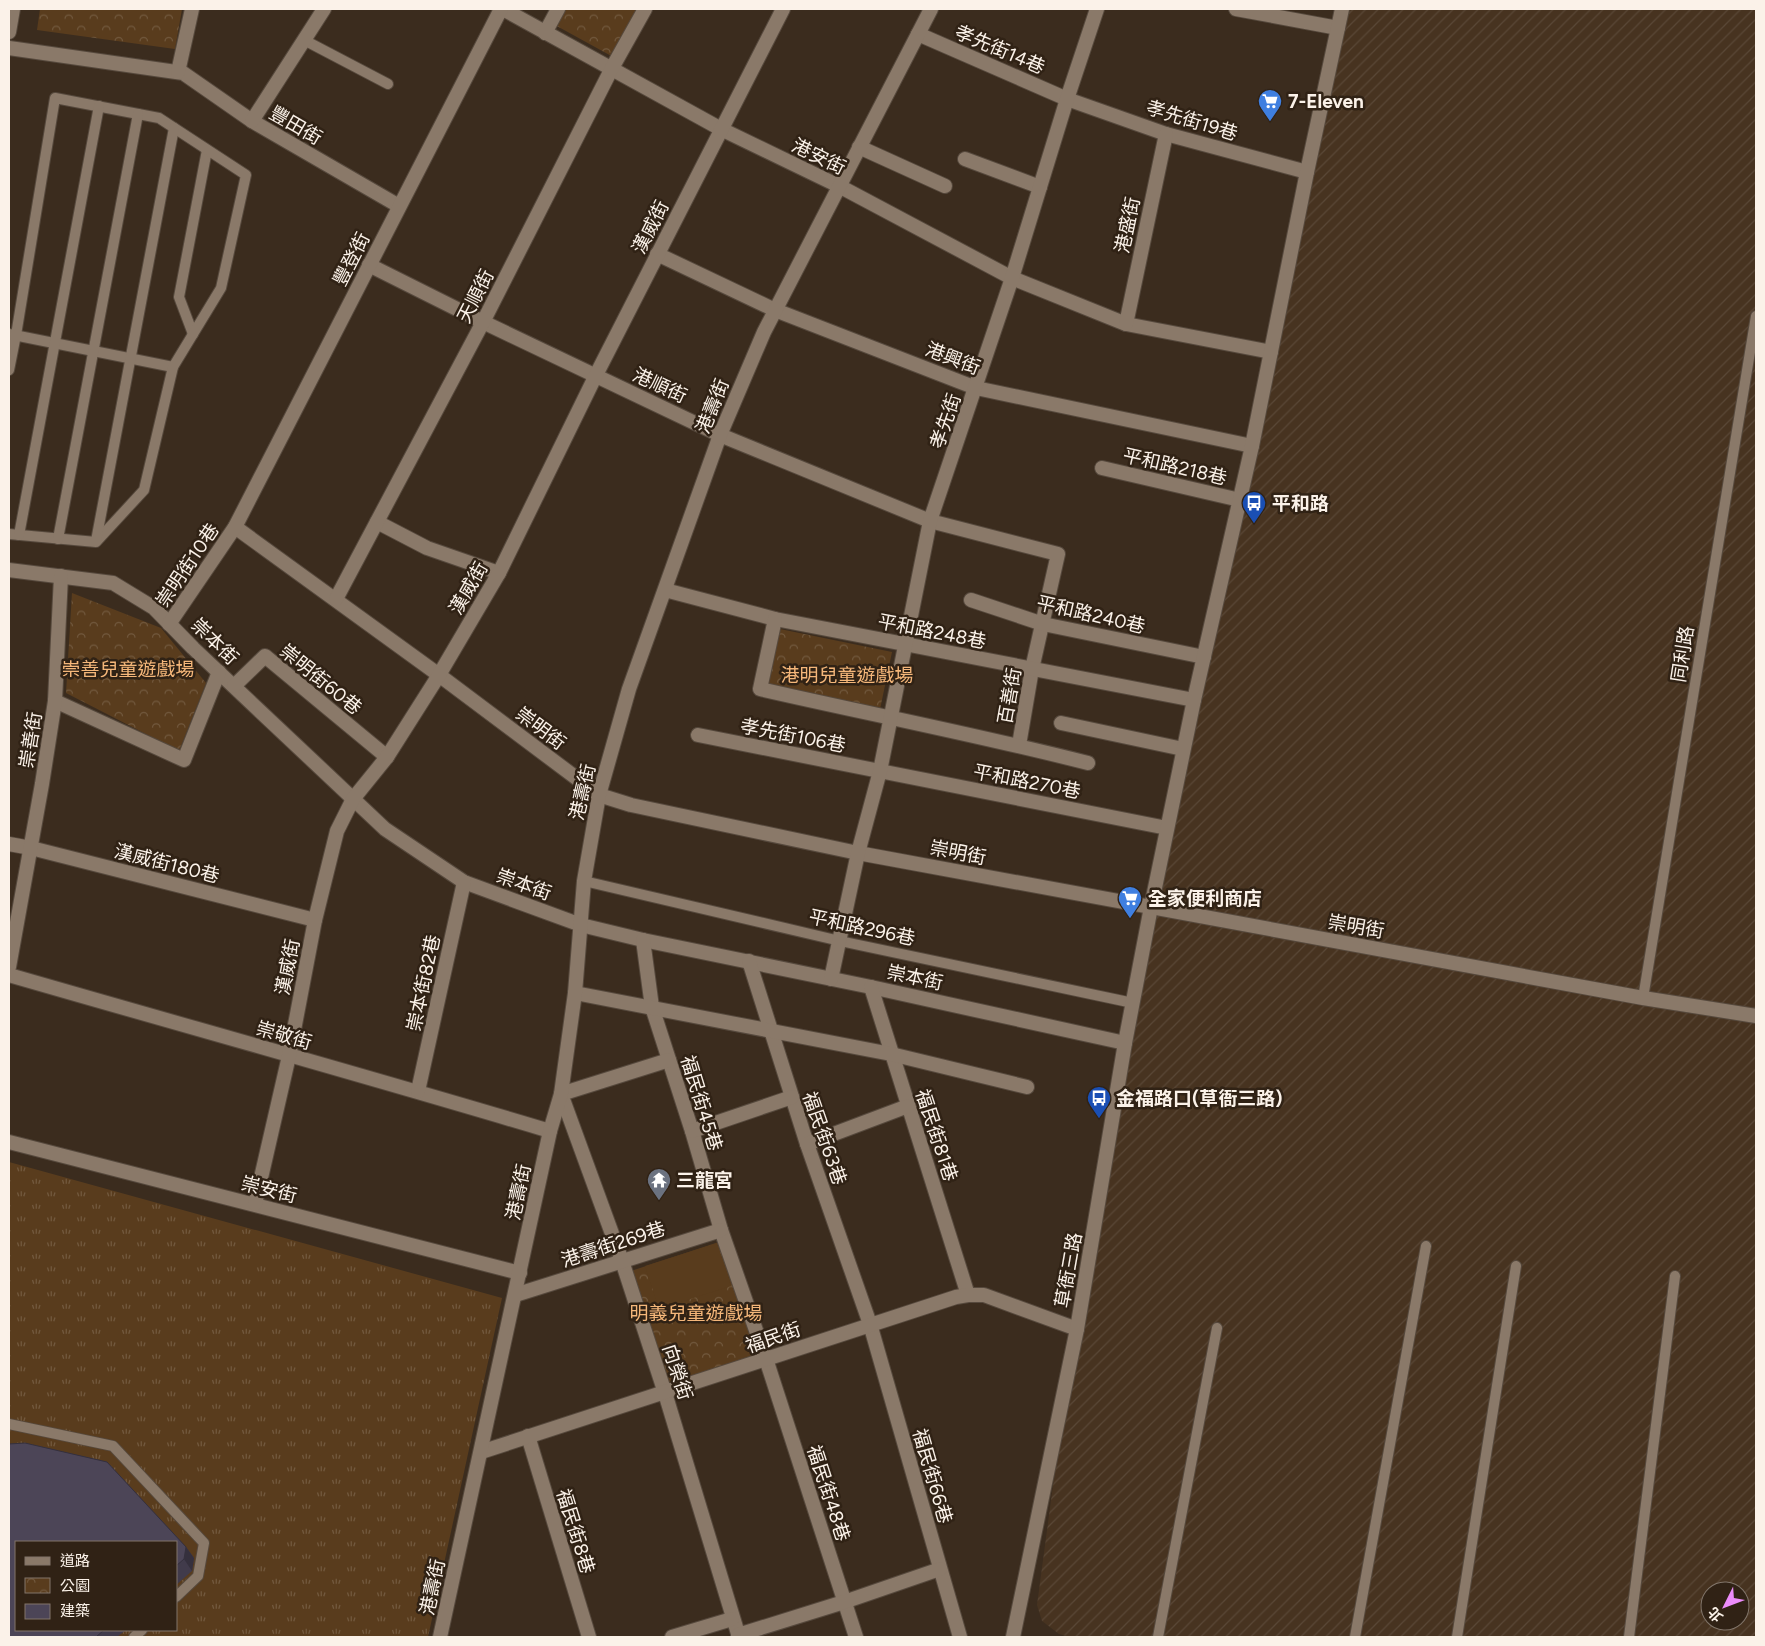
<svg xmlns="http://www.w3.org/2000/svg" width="1765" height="1646" font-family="Figtree,'Noto Sans TC',sans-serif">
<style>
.industrial{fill:url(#industrial-furrows);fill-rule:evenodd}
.grass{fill:url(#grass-tufts);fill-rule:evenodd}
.park{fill:url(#park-crowns)}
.pitch{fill:#593c1d}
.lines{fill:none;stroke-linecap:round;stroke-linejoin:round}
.service-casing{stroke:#56493d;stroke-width:12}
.minor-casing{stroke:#56493d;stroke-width:16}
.service{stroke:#8a7969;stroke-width:10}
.minor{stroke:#8a7969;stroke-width:14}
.wall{fill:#413b4b}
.shaded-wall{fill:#35303d}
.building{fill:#4c4557;stroke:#35303d}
.labels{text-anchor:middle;stroke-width:5;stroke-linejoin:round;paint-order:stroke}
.street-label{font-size:19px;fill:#fbf2e9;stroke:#302215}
.poi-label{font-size:19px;font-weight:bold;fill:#fbf2e9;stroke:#302215;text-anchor:start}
.park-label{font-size:19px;fill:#f5b77a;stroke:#302215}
</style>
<defs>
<pattern id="industrial-furrows" width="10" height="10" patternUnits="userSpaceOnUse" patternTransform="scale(1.25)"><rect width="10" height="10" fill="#473320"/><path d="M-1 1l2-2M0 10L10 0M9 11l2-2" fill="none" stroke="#594736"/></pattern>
<pattern id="grass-tufts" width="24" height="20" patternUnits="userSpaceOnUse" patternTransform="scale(1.25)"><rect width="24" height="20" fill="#593c1d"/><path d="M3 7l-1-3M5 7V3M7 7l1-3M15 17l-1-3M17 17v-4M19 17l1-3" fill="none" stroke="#72593e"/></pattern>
<pattern id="park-crowns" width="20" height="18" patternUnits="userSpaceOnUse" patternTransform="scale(1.25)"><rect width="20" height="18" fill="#593c1d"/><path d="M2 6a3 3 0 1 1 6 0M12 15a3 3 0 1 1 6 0" fill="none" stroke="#72593e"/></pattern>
</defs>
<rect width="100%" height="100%" fill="#3b2c1e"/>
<!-- industrial -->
<path class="industrial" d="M 1342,9 L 1756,9 L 1756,1637 L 1069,1637 L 1059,1634 L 1042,1621 L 1037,1605 L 1076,1314 L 1118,1085 ZM 1710,1591 L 1740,1591 L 1740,1621 L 1710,1621 Z"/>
<!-- grass -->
<path class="grass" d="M 9,1162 L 502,1298 L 428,1637 L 9,1637 ZM 16,1542 L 176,1542 L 176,1630 L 16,1630 Z"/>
<!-- park -->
<g class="park">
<polygon points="40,9 182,9 175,49 37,30"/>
<polygon points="564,9 641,9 615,58 555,25"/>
<polygon points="72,593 161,628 206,683 179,751 66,693"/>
<polygon points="775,628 892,652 879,714 763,689"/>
<polygon points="722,1241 760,1355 669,1386 631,1271"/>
</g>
<!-- pitch -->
<polygon class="pitch" points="717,1243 731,1286 659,1309 645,1266"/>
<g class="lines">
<!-- service casing -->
<g class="service-casing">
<g id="service">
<polyline points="304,40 388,84"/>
<polyline points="9,334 173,367"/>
<polyline points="193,334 179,297 207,150"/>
<polyline points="9,370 16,335 55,98 159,118 246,175 221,288 173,367 144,490 96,542 9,534"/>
<polyline points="19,535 99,106"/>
<polyline points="58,539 138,114"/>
<polyline points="96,541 174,128"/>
<polyline points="584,881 840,941 1133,1003"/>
<polyline points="1643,998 1756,316"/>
<polyline points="9,1424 113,1446 204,1543 198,1576 176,1597"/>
<polyline points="134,1637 142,1630"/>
<polyline points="1158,1637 1217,1328"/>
<polyline points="1355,1637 1426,1246"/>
<polyline points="1457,1637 1516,1266"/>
<polyline points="1629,1637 1675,1276"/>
</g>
</g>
<!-- minor casing -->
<g class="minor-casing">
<g id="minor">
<polyline points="503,9 721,129 839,186 1012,278 1126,324 1271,352"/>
<polyline points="1236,9 1338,28"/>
<polyline points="9,32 13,9"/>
<polyline points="545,33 558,9"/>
<polyline points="918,34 1067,99 1166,134 1307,172"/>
<polyline points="9,48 183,73 252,121 399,206"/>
<polyline points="178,72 192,9"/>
<polyline points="252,121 324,9"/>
<polyline points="859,147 945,186"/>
<polyline points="965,159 1040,187"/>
<polyline points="657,254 775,310 976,388 1252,446"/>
<polyline points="369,265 483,322 720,435 930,521 1058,554 1032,669 1019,745"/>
<polyline points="1126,324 1166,134"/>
<polyline points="1102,468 1240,500"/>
<polyline points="377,522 427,548 499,573"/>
<polyline points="235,527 439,675 599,795 631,805 858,853 1643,998 1756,1016"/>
<polyline points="9,570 113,583 154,608 193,648 385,829 464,882 581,925 643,940 871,987 1125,1043"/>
<polyline points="665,590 775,619 1194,700"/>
<polyline points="336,599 483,322 612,68 645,9"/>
<polyline points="971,600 1043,624 1204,657"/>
<path d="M 775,619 L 760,689 C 869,714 979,735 1088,763"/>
<polyline points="169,624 235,527 501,9"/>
<polyline points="234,686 265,656 387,757"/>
<polyline points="55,701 184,760 219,672"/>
<polyline points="1061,723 1183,749"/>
<polyline points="698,735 1167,828"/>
<polyline points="9,844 31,848 315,920"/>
<polyline points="643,940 652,1007 692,1131 721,1230 766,1359 856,1637"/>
<polyline points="749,961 807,1144 870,1324 960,1637"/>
<polyline points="9,967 42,784 55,701 61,576"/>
<path d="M 9,975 C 189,1027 370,1077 550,1131"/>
<polyline points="831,979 858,853 880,771 930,521 1012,278 1067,99 1097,9"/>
<polyline points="871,987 968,1295"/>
<polyline points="575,993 891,1054 1027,1087"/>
<polyline points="669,1060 561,1094 622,1261 665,1393 739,1637"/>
<polyline points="418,1091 464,882"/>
<polyline points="692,1131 792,1097"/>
<polyline points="9,1142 520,1273"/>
<polyline points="807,1144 908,1106"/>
<polyline points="255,1204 289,1056 315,920 337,831 353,799 387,757 439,675 499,573 596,375 783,9"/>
<polyline points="515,1295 721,1230"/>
<polyline points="528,1436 589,1637"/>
<polyline points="481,1452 956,1297 968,1295 984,1295 1077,1329"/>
<polyline points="738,1635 844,1602 940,1569"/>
<polyline points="440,1637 550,1131 561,1094 575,993 584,881 599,795 629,689 720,435 764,332 931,9"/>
<polyline points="672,1637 732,1619"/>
<polyline points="1013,1637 1077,1329 1125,1043 1151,907 1194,700 1252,446 1307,172 1342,9"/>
</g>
</g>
<!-- service -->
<use href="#service" class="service"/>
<!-- minor -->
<use href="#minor" class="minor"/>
</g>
<!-- wall -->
<polygon class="wall" points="25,1443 107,1462 186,1547 194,1558 192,1571 176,1585 176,1542 16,1542 16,1630 126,1630 117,1637 9,1637 9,1444"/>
<!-- shaded-wall -->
<polygon class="shaded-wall" points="186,1547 194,1558 192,1571 184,1559"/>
<!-- building -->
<polygon class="building" points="25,1443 107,1462 186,1547 184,1559 176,1566 176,1542 16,1542 16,1630 104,1630 96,1637 9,1637 9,1444"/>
<!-- icons -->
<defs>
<g id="supermarket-pin" transform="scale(1.25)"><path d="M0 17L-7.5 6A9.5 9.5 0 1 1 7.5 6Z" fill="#3f7fe0" stroke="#302215"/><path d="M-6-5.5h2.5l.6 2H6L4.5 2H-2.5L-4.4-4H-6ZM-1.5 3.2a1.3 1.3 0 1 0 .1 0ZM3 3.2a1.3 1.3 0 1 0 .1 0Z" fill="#fff"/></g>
<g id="bus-pin" transform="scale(1.25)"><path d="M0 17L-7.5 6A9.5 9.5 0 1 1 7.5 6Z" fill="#1a4fb4" stroke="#302215"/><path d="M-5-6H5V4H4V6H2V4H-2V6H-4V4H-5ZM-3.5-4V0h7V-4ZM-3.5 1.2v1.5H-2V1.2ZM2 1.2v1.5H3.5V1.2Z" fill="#fff"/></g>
<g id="temple-pin" transform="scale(1.25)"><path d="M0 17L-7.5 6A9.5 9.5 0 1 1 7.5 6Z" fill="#6b7280" stroke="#302215"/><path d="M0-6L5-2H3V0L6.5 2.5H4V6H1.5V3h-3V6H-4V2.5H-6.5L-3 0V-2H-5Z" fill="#fff"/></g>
</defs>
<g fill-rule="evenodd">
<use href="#supermarket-pin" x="1270" y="101"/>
<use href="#bus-pin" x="1254" y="503"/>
<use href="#supermarket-pin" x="1130" y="898"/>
<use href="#bus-pin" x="1099" y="1098"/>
<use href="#temple-pin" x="659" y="1180"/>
</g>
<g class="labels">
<!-- street labels -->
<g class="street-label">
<text transform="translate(1000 49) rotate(23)" y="7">孝先街14巷</text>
<text transform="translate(1192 120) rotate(17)" y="7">孝先街19巷</text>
<text transform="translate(296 125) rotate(30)" y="7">豐田街</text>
<text transform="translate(819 156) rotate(26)" y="7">港安街</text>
<text transform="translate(1127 225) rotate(-78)" y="7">港盛街</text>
<text transform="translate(650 227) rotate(-63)" y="7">漢威街</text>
<text transform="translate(351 259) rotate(-63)" y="7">豐登街</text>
<text transform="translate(475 296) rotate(-63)" y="7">天順街</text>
<text transform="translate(953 358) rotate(21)" y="7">港興街</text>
<text transform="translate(660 385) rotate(25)" y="7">港順街</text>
<text transform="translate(712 406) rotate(-68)" y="7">港壽街</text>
<text transform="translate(945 421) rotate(-71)" y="7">孝先街</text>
<text transform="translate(1175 466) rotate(13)" y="7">平和路218巷</text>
<text transform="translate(187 565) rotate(-56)" y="7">崇明街10巷</text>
<text transform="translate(468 588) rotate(-60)" y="7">漢威街</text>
<text transform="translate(1091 614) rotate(13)" y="7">平和路240巷</text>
<text transform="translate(932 631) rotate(11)" y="7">平和路248巷</text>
<text transform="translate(215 641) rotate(44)" y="7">崇本街</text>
<text transform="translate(1682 654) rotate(-81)" y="7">同利路</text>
<text transform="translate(321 679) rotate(39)" y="7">崇明街60巷</text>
<text transform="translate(1009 696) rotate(-80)" y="7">百善街</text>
<text transform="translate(541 728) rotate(37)" y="7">崇明街</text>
<text transform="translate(793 735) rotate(11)" y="7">孝先街106巷</text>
<text transform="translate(30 740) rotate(-81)" y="7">崇善街</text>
<text transform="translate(1027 781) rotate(11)" y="7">平和路270巷</text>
<text transform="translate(582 792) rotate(-77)" y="7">港壽街</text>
<text transform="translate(958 852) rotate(11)" y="7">崇明街</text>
<text transform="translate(167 863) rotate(14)" y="7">漢威街180巷</text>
<text transform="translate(524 884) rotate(20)" y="7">崇本街</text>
<text transform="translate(1356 926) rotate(10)" y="7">崇明街</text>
<text transform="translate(862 927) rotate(12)" y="7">平和路296巷</text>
<text transform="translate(287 967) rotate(-79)" y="7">漢威街</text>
<text transform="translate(915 977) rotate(12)" y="7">崇本街</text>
<text transform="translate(423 983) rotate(-78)" y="7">崇本街82巷</text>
<text transform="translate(284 1035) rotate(16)" y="7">崇敬街</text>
<text transform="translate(702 1103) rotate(73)" y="7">福民街45巷</text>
<text transform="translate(937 1135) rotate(72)" y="7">福民街81巷</text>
<text transform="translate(825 1138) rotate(71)" y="7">福民街63巷</text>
<text transform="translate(269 1189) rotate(14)" y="7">崇安街</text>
<text transform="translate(518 1192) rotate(-78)" y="7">港壽街</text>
<text transform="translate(613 1244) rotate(-18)" y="7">港壽街269巷</text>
<text transform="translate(1068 1270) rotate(-80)" y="7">草衙三路</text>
<text transform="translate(773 1337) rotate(-19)" y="7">福民街</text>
<text transform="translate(678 1372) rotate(72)" y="7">向榮街</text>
<text transform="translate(933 1476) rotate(74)" y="7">福民街66巷</text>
<text transform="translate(829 1493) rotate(72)" y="7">福民街48巷</text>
<text transform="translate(576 1531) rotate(73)" y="7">福民街8巷</text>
<text transform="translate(432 1587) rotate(-78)" y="7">港壽街</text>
</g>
<!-- poi labels -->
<g class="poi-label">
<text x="1288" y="108">7-Eleven</text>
<text x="1272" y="510">平和路</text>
<text x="1148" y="905">全家便利商店</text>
<text x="1116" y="1105">金福路口(草衙三路)</text>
<text x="676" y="1187">三龍宮</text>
</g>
<!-- park labels -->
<g class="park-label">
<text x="128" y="676">崇善兒童遊戲場</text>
<text x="847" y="682">港明兒童遊戲場</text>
<text x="696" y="1320">明義兒童遊戲場</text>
</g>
</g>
<!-- border -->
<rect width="1765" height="1646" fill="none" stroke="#fbf2e9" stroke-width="20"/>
<!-- legend -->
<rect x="15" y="1541" width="162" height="90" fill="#302215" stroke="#81756a"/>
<rect x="25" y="1557" width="25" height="8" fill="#8a7969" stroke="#81756a"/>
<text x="60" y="1566" font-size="15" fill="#fbf2e9">道路</text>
<rect x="25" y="1578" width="25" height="15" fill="url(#park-crowns)" stroke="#81756a"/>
<text x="60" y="1591" font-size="15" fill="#fbf2e9">公園</text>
<rect x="25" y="1604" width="25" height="15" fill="#4c4557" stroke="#81756a"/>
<text x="60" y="1616" font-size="15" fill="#fbf2e9">建築</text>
<!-- north arrow -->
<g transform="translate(1725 1606) rotate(228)"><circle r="24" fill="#302215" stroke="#81756a"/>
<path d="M0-4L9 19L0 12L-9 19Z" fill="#ec8cfb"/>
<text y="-8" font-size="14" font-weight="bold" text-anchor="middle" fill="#fbf2e9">北</text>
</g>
</svg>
